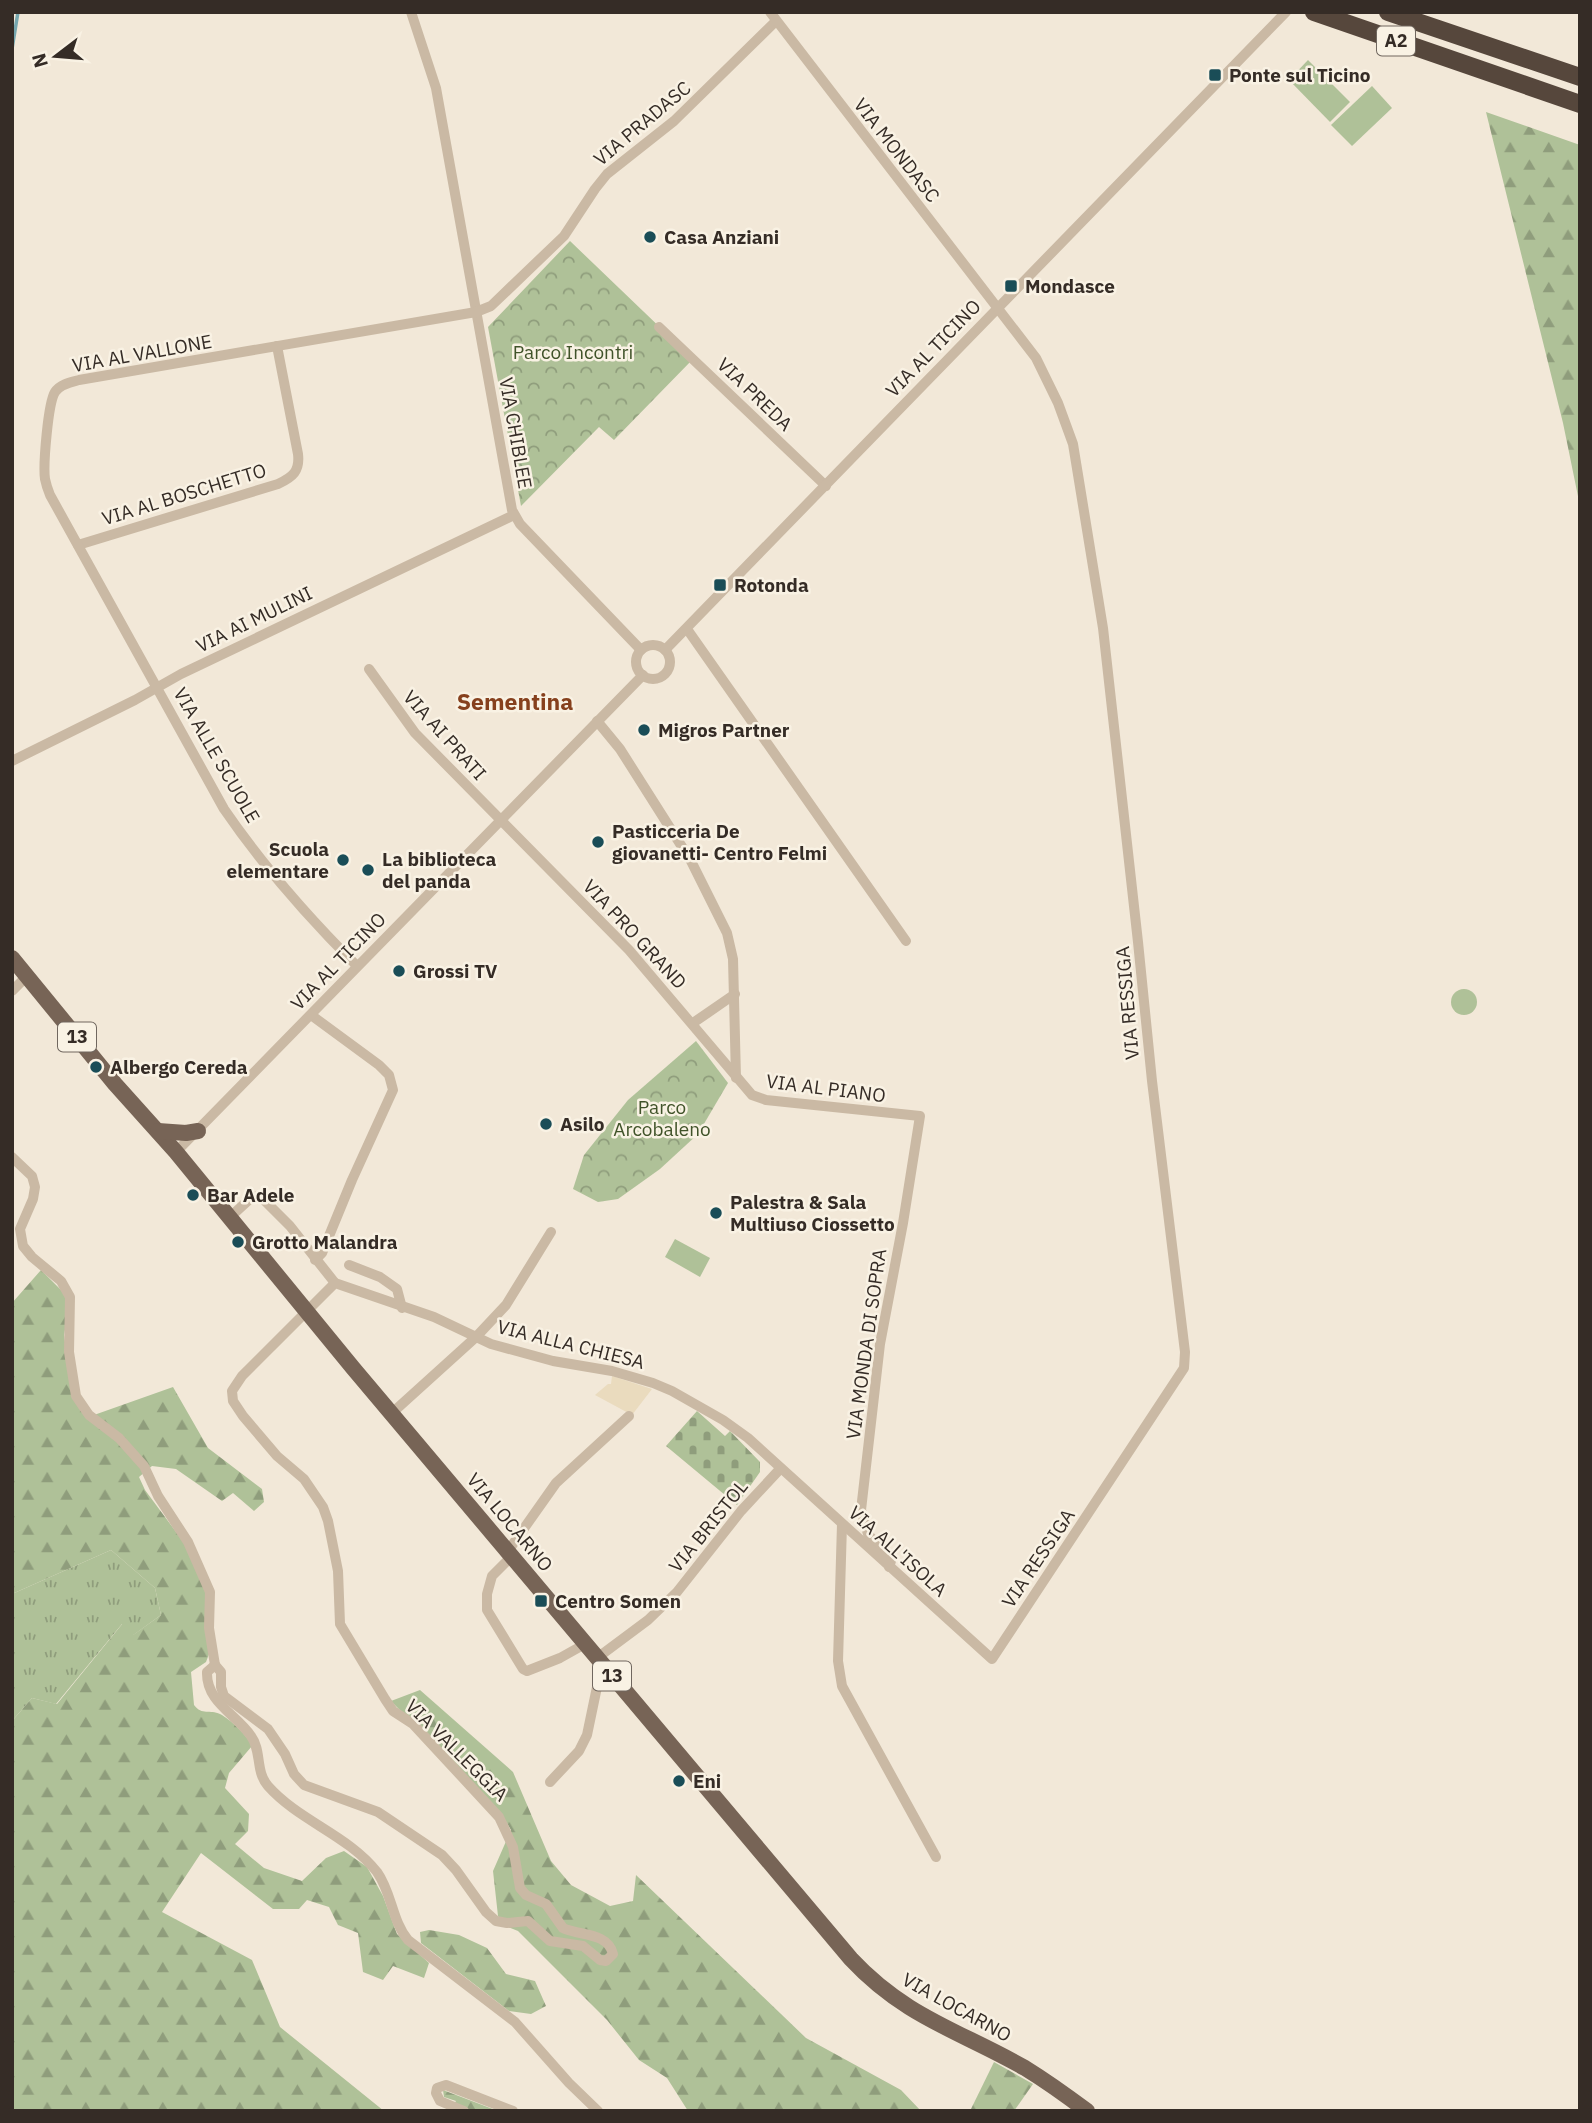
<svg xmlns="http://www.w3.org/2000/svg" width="1592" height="2123" font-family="'IBM Plex Sans',sans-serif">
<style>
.grass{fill:url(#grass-tufts)}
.forest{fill:url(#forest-firs)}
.cemetery{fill:url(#cemetery-stones)}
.park{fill:url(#park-crowns)}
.garden{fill:#afc198}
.plaza{fill:#eadbbe}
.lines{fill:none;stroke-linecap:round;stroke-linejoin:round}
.stream{stroke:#76a7af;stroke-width:3.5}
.street{stroke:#cab9a4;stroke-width:10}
.primary{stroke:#776456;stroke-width:16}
.highway{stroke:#56473c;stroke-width:18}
.poi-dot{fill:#1a4d57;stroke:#f9f2e4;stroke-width:2.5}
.labels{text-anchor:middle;stroke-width:5;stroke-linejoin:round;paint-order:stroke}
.shield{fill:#f9f2e4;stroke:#70675f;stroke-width:2}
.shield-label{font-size:18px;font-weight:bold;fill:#352c26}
.poi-label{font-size:19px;font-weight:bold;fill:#352c26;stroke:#f9f2e4;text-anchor:start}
.street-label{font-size:19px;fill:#352c26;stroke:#f9f2e4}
.park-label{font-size:19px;fill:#405329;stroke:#f9f2e4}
.quarter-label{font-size:23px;font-weight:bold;fill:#86401d;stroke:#f9f2e4}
</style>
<defs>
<pattern id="grass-tufts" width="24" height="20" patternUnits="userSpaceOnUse" patternTransform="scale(1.75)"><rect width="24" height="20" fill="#afc198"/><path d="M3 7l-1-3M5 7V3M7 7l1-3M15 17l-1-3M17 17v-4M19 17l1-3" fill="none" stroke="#8f9d7c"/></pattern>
<pattern id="forest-firs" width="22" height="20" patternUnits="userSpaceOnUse" patternTransform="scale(1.75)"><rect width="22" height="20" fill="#afc198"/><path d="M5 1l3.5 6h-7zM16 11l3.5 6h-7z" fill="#8f9d7c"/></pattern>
<pattern id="cemetery-stones" width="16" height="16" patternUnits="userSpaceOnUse" patternTransform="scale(1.75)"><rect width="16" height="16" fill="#afc198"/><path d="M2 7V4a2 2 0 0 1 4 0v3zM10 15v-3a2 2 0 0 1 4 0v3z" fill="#8f9d7c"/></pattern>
<pattern id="park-crowns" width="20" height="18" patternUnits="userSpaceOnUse" patternTransform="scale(1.75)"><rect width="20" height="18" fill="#afc198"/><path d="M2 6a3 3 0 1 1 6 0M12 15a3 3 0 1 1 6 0" fill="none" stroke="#8f9d7c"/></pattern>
</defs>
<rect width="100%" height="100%" fill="#f2e8d8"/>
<!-- grass -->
<polygon class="grass" points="111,1550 155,1588 161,1615 132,1636 122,1624 56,1704 32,1698 12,1721 12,1594"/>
<!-- forest -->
<g class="forest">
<polygon points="1486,112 1580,145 1580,506 1563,423"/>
<path d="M 41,1270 L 66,1295 L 68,1314 L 64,1335 L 73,1397 L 94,1415 L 173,1387 L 208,1448 L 262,1489 L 264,1502 L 254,1511 L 233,1493 L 222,1501 L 176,1469 L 152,1466 L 139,1477 L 145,1490 L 185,1544 L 206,1592 L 209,1654 L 206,1662 L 191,1672 L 194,1705 C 202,1716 210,1709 220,1714 C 230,1719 248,1736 252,1746 L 229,1773 L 225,1788 L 249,1814 L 248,1831 L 235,1844 L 264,1868 L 302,1881 L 326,1858 L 344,1851 L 367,1867 L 383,1896 L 397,1934 L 429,1963 L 424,1978 L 393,1966 L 383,1980 L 363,1972 L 358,1933 L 338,1925 L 329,1907 L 307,1900 L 299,1909 L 273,1909 L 201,1853 L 162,1912 L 252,1960 L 280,2027 L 384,2111 L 12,2111 L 12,1721 L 32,1698 L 57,1704 L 123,1623 L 133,1635 L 161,1615 L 155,1588 L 111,1550 L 12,1594 L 12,1303 Z"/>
<polygon points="420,1690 513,1772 551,1861 571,1885 610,1906 633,1901 636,1875 806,2038 901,2090 921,2111 688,2111 667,2078 639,2060 607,2020 518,1931 503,1925 498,1916 493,1871 511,1830 502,1815 391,1701"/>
<polygon points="429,1930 459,1935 487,1948 506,1974 535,1981 546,2006 531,2014 509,2011 421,1943 420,1932"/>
<polygon points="994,2062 1033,2084 1014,2111 970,2111"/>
<polygon points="443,2090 498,2111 449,2111 456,2101 444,2097"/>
</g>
<!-- cemetery -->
<polygon class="cemetery" points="697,1411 725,1436 730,1431 760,1462 760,1472 737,1505 666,1446"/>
<!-- park -->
<g class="park">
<polygon points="570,241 693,359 614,440 599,427 521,506 488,327"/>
<polygon points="696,1041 728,1083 698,1134 660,1169 618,1199 598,1202 573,1189 584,1155 628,1100"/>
</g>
<!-- garden -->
<g class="garden">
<polygon points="1308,60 1350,102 1330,122 1289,80"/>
<polygon points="1372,86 1392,108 1352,146 1331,125"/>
<circle cx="1464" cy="1002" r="13"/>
<polygon points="675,1239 710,1258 700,1277 665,1257"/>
</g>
<!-- plaza -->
<polygon class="plaza" points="612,1376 652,1389 632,1415 595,1395 608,1384 611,1384"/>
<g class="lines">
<!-- stream -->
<g class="stream">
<polyline points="12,49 18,12"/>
<polyline points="12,128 12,164"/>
</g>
<!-- street -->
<g class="street">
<polyline points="411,12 436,88 512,510 520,524 641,650"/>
<polyline points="659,327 826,486"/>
<path d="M 78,545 L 278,484 C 293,477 300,471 298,454 L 277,346"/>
<polyline points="687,629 906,941"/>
<circle cx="653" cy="662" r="17"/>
<polyline points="665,650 1286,12"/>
<polyline points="369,669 415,733 629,950 752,1095 766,1100 920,1116 903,1223 880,1344 861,1510 868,1534 891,1561 889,1567"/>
<polyline points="597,721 620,749 691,861 727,933 733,959 736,1078"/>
<polyline points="12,761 135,700 181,674 514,515"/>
<path d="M 357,966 C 308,917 263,866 224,809 L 50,495 C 48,490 46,484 45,479 C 43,465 48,403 55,392 C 60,384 71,382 79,380 L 476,312 L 491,306 L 564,236 L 595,189 L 607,174 L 674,121 L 776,21"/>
<polyline points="12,991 27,976"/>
<polyline points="311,1015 379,1065 389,1075 393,1090 352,1180 322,1253 315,1260"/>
<polyline points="693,1023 735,994"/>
<polyline points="176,1152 643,675"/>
<polyline points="12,1157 32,1176 35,1187 33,1199 20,1229 23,1246 32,1257 61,1281 70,1297 69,1352 76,1396 89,1415 119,1438 144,1466 158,1496 188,1542 210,1592 209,1628 215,1665"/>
<polyline points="229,1218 252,1197 260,1196 290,1226 335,1283"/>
<polyline points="349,1265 380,1277 397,1289 402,1308"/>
<polyline points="392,1413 476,1337 506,1305 551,1232"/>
<polyline points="842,1524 838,1661 842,1686 936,1857"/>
<polyline points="508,1551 556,1483 629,1416"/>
<polyline points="512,1556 492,1576 487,1594 487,1610 523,1669 527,1671 560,1658 585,1644"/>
<polyline points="597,1658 648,1620 677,1592 741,1511 780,1469"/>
<path d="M 215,1665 L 221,1672 L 221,1687 L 224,1696 L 268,1729 L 285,1754 L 294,1774 L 304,1785 L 378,1812 L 442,1855 L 456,1870 L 486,1912 L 496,1921 L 507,1923 L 528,1921 L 550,1941 L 583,1946 L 600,1960 L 606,1961 L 613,1954 C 608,1932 579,1936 563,1928 L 546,1904 L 526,1895 L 520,1888 L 513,1847 L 499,1817 L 413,1724 L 393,1711 L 385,1699 L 340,1624 L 338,1571 L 328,1521 L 323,1507 L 304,1479 L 277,1456 L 243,1416 L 233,1401 L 232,1391 L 242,1376 L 335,1283 L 434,1317 L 491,1344 L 553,1361 L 612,1371 L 653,1383 L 672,1391 L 723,1420 L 748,1438 L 992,1659 L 1184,1368 L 1185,1352 L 1152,1081 L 1138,942 L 1103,628 L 1073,444 L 1058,403 L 1036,358 L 770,12"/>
<path d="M 215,1665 L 207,1672 C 206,1702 236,1714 251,1736 C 262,1751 255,1771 268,1786 C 299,1821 348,1835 377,1872 C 392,1893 392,1921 408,1940 L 515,2022 L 569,2083 L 598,2111"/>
<polyline points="550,1782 579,1751 587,1735 602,1663"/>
<polyline points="464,2111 440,2101 436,2093 437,2088 446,2085 513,2111"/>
</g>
<!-- primary -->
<g class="primary">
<path d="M 12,958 L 115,1084 L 176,1152 L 353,1368 L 851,1959 C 905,2017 960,2031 1025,2068 C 1046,2081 1067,2096 1087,2111"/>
<polyline points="158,1131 186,1133 198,1131"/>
</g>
<!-- highway -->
<g class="highway">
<polyline points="1314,12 1580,104"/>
<polyline points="1388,12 1580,77"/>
</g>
</g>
<!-- markers -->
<g class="poi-dot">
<rect x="1208" y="68" width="14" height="14" rx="3.5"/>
<circle cx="650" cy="237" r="7"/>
<rect x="1004" y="279" width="14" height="14" rx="3.5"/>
<rect x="713" y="578" width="14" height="14" rx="3.5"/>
<circle cx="644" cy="730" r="7"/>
<circle cx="598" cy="842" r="7"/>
<circle cx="343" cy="860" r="7"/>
<circle cx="368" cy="870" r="7"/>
<circle cx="399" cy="971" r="7"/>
<circle cx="96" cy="1067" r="7"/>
<circle cx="546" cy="1124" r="7"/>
<circle cx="193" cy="1195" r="7"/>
<circle cx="716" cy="1213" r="7"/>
<circle cx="238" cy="1242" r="7"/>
<rect x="534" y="1594" width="14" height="14" rx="3.5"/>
<circle cx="679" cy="1781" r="7"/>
</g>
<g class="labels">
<!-- shield labels -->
<g class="shield">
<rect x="1377" y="26.5" width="38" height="29" rx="5"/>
<rect x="58" y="1022.5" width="38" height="29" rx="5"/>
<rect x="593" y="1661.5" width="38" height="29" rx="5"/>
</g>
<g class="shield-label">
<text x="1396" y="47">A2</text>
<text x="77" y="1043">13</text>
<text x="612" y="1682">13</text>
</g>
<!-- poi labels -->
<g class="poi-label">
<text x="1229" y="82">Ponte sul Ticino</text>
<text x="664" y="244">Casa Anziani</text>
<text x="1025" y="293">Mondasce</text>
<text x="734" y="592">Rotonda</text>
<text x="658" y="737">Migros Partner</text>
<text x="612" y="838">Pasticceria De<tspan x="612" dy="22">giovanetti- Centro Felmi</tspan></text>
<text x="329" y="856" text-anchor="end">Scuola<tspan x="329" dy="22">elementare</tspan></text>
<text x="382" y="866">La biblioteca<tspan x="382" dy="22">del panda</tspan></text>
<text x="413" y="978">Grossi TV</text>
<text x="110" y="1074">Albergo Cereda</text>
<text x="560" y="1131">Asilo</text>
<text x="207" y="1202">Bar Adele</text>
<text x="730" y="1209">Palestra &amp; Sala<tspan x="730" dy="22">Multiuso Ciossetto</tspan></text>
<text x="252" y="1249">Grotto Malandra</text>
<text x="555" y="1608">Centro Somen</text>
<text x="693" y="1788">Eni</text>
</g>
<!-- street labels -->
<g class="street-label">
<text transform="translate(642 123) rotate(-40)" y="7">VIA PRADASC</text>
<text transform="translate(897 150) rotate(52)" y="7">VIA MONDASC</text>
<text transform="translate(933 348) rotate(-46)" y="7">VIA AL TICINO</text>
<text transform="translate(142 353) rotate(-10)" y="7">VIA AL VALLONE</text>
<text transform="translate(755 394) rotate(44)" y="7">VIA PREDA</text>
<text transform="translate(516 433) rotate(80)" y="7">VIA CHIBLEE</text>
<text transform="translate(184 494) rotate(-17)" y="7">VIA AL BOSCHETTO</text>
<text transform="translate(254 619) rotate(-26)" y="7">VIA AI MULINI</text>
<text transform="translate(445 735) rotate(48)" y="7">VIA AI PRATI</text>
<text transform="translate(217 755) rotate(60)" y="7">VIA ALLE SCUOLE</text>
<text transform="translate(635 934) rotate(47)" y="7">VIA PRO GRAND</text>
<text transform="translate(338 961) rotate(-46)" y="7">VIA AL TICINO</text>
<text transform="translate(1127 1003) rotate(-95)" y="7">VIA RESSIGA</text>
<text transform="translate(826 1088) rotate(7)" y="7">VIA AL PIANO</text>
<text transform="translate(571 1344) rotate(14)" y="7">VIA ALLA CHIESA</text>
<text transform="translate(866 1344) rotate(-82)" y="7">VIA MONDA DI SOPRA</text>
<text transform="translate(510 1522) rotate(50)" y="7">VIA LOCARNO</text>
<text transform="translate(708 1526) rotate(-51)" y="7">VIA BRISTOL</text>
<text transform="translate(898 1551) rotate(42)" y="7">VIA ALL'ISOLA</text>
<text transform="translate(1038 1558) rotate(-56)" y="7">VIA RESSIGA</text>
<text transform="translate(457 1750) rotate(45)" y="7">VIA VALLEGGIA</text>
<text transform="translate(957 2007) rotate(29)" y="7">VIA LOCARNO</text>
</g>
<!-- park labels -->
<g class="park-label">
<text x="573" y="359">Parco Incontri</text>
<text x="662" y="1114">Parco<tspan x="662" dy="22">Arcobaleno</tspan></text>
</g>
<!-- quarter labels -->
<g class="quarter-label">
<text x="515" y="710">Sementina</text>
</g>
</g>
<!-- border -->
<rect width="1592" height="2123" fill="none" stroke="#352c26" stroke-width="28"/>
<!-- north arrow -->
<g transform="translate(56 56) rotate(254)" stroke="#f9f2e4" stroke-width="5" paint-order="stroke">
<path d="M0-5L12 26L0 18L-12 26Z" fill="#352c26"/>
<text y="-10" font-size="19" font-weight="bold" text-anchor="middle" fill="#352c26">N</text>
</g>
</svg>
